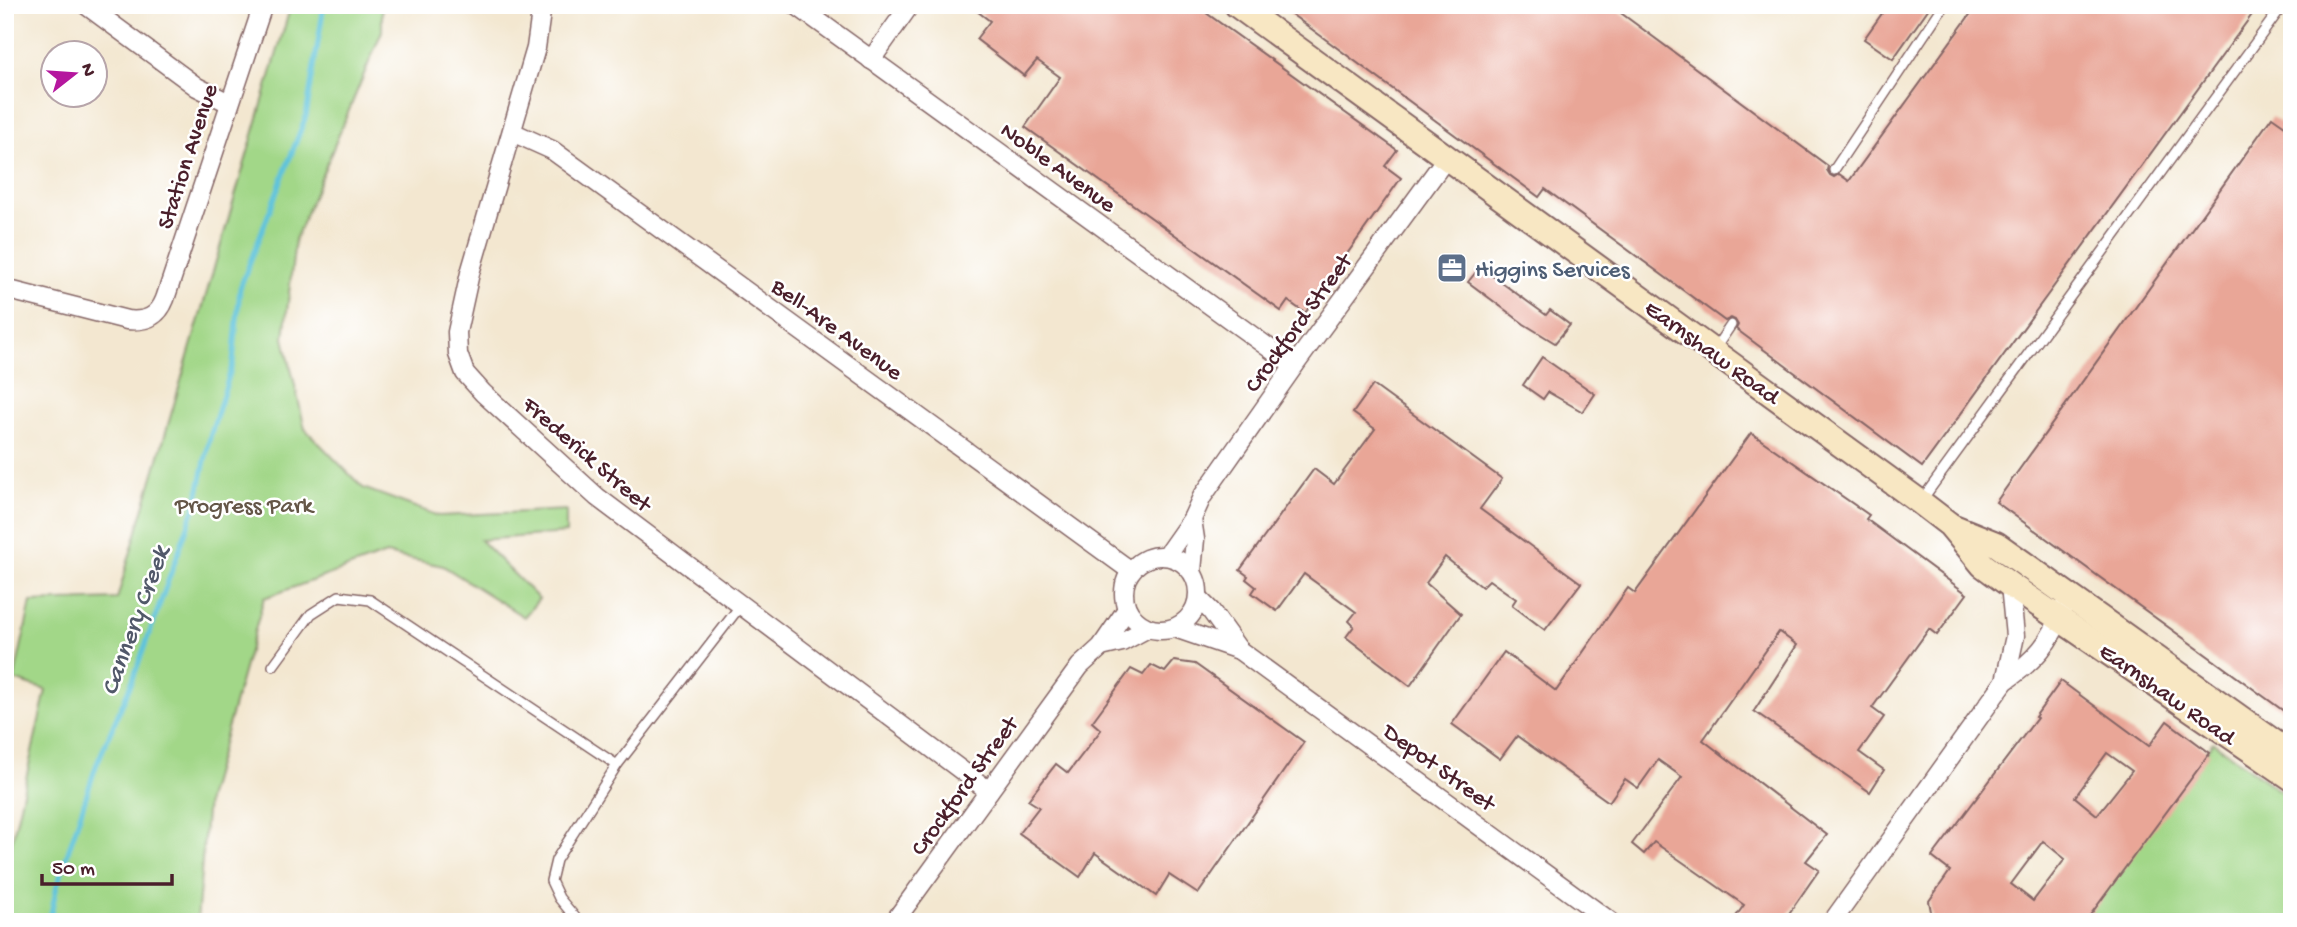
<svg xmlns="http://www.w3.org/2000/svg" width="2297" height="927" font-family="'Gochi Hand',sans-serif">
<style>
.green{fill:#a2d788;stroke:#767b5a;stroke-width:2}
.lines{fill:none;stroke-linecap:round;stroke-linejoin:round}
.stream{stroke:#5ec3dc;stroke-width:5}
.building{fill:#e9a697;fill-rule:evenodd}
.lane-casing{stroke:#856565;stroke-width:12}
.street-casing{stroke:#856565;stroke-width:21}
.secondary-casing{stroke:#856565;stroke-width:28}
.lane{stroke:#fff;stroke-width:9}
.street{stroke:#fff;stroke-width:18}
.secondary{stroke:#f8e7c3;stroke-width:24}
.labels{text-anchor:middle;stroke-width:5;stroke-linejoin:round;paint-order:stroke}
.street-label{font-size:24px;fill:#4a1f2b;stroke:#fff}
.service-label{font-size:24px;fill:#4e5e75;stroke:#fff;text-anchor:start}
.park-label{font-size:24px;fill:#645647;stroke:#fff}
.water-label{font-size:26px;font-style:italic;fill:#515869;stroke:#fff}
</style>
<rect width="100%" height="100%" fill="#fff"/>
<filter id="ink" filterUnits="userSpaceOnUse"><feTurbulence type="fractalNoise" baseFrequency=".0143" numOctaves="2"/><feDisplacementMap in="SourceGraphic" scale="14" xChannelSelector="R" yChannelSelector="G"/><feConvolveMatrix kernelMatrix="1 2 1 2 8 2 1 2 1" color-interpolation-filters="sRGB"/></filter>
<filter id="wash" filterUnits="userSpaceOnUse"><feTurbulence type="fractalNoise" baseFrequency=".00686" numOctaves="4" result="noise"/><feDisplacementMap in="SourceGraphic" scale="28" xChannelSelector="R" yChannelSelector="G"/><feGaussianBlur stdDeviation="1.57" result="paint"/><feColorMatrix in="noise" values="0 0 0 0 0 0 0 0 0 0 0 0 0 0 0 0 0 1.4 0 .05"/><feComposite in="paint" operator="in"/></filter>
<g filter="url(#wash)">
<rect width="100%" height="100%" fill="#f3e7d0"/>
<!-- green -->
<g class="green">
<polygon points="291,5 382,5 382,31 295,240 284,338 305,429 363,488 439,516 566,510 566,533 480,540 539,599 524,617 443,566 386,554 264,598 207,800 197,922 5,922 5,872 46,690 14,680 31,602 117,599"/>
<polygon points="2213,742 2292,800 2292,922 2082,922"/>
</g>
<g class="lines">
<!-- stream -->
<polyline class="stream" points="49,922 57,886 96,766 133,679 196,503 210,437 233,363 240,288 306,116 324,5"/>
</g>
<g id="blocks">
<!-- building -->
<g class="building">
<polygon points="969,5 1195,5 1397,150 1385,166 1401,178 1305,313 1288,301 1281,311 1025,127 1060,77 1037,60 1024,76 976,39 990,21"/>
<polygon points="1279,5 1610,5 1828,166 1827,170 1830,175 1834,177 1839,174 1849,181 1977,5 2259,5 1922,467 1736,329 1738,325 1735,320 1731,318 1725,321 1545,189 1539,197"/>
<polygon points="1888,5 1931,5 1893,59 1864,39"/>
<polygon points="2272,117 2292,131 2292,717 1996,502"/>
<polygon points="1480,267 1546,315 1550,310 1570,325 1555,343 1524,324 1468,282"/>
<polygon points="1542,357 1595,394 1583,412 1548,392 1543,399 1523,385"/>
<polygon points="1373,385 1502,479 1480,509 1581,583 1545,630 1512,605 1516,599 1489,580 1482,587 1445,557 1426,583 1461,614 1410,686 1346,637 1354,626 1349,621 1356,612 1304,574 1277,611 1252,593 1256,587 1246,579 1248,576 1240,570 1314,469 1334,484 1375,429 1353,413"/>
<polygon points="1751,433 1869,515 1866,519 1967,594 1937,635 1929,629 1872,708 1884,717 1859,752 1884,770 1870,792 1754,711 1797,645 1779,632 1703,740 1827,835 1806,861 1819,870 1783,922 1732,922 1744,905 1654,842 1644,854 1632,844 1682,777 1658,760 1638,788 1625,779 1609,802 1517,736 1500,759 1452,724 1504,652 1556,691 1628,588 1635,593"/>
<polygon points="1174,661 1195,664 1304,742 1198,894 1169,875 1156,896 1095,853 1080,877 1019,833 1039,807 1028,800 1056,764 1068,773 1101,730 1092,722 1131,669 1143,675 1151,665 1165,672"/>
<path d="M 2061,681 L 2149,746 L 2167,721 L 2210,753 L 2085,922 L 1933,922 L 1929,901 L 1950,871 L 1932,857 L 2037,718 L 2035,717 ZM 2107,753 L 2132,771 L 2097,815 L 2075,797 ZM 2043,841 L 2065,859 L 2033,901 L 2011,884 Z"/>
</g>
</g>
</g>
<g filter="url(#ink)">
<use href="#blocks" fill-opacity="0" stroke="#856565" stroke-width="2"/>
<g class="lines">
<!-- lane casing -->
<g class="lane-casing">
<g id="lane">
<polyline points="1834,170 1944,5"/>
<polyline points="1714,350 1731,325"/>
<polyline points="1921,501 2283,5"/>
<polyline points="273,666 311,614 339,596 370,600 617,765"/>
<polyline points="579,922 559,898 551,881 556,860 617,765 741,605"/>
</g>
</g>
<!-- street casing -->
<g class="street-casing">
<g id="street">
<polyline points="86,5 197,87 229,103"/>
<polyline points="542,5 536,48 470,273 457,332 458,354 465,373 483,393 597,497 989,791"/>
<polyline points="796,5 1294,366"/>
<polyline points="871,60 910,5"/>
<polyline points="512,132 552,150 1131,571"/>
<path d="M 5,289 L 127,320 C 146,322 158,317 165,299 L 263,5"/>
<circle cx="1161" cy="593" r="37"/>
<polyline points="1166,556 1192,519 1202,497 1294,366 1447,157"/>
<polyline points="1192,571 1195,539 1192,519"/>
<polyline points="1198,598 1211,611 1239,650"/>
<polyline points="1175,628 1239,650 1611,922"/>
<polyline points="1101,647 1122,642 1148,628"/>
<polyline points="2005,681 2015,636 2010,585"/>
<polyline points="894,922 1080,666 1101,647 1127,609"/>
<path d="M 1832,922 L 2005,681 C 2034,661 2052,642 2063,608"/>
</g>
</g>
<!-- secondary casing -->
<g class="secondary-casing">
<g id="secondary">
<polyline points="1237,5 1920,502 1950,525 1983,565 2010,585 2292,778"/>
<polyline points="1954,527 1996,544 2292,755"/>
</g>
</g>
<!-- lane -->
<use href="#lane" class="lane"/>
<!-- street -->
<use href="#street" class="street"/>
<!-- secondary -->
<use href="#secondary" class="secondary"/>
</g>
</g>
<!-- icons -->
<defs>
<g id="office-square" transform="scale(1.575)"><rect x="-9" y="-9" width="18" height="18" rx="4" fill="#5c6f8a" stroke="#fff"/><path d="M-6-3h4V-5.5h4V-3h4V5H-6ZM-1-4.5V-3h2v-1.5ZM-6 0V1H6V0Z" fill="#fff"/></g>
</defs>
<g fill-rule="evenodd">
<use href="#office-square" x="1452" y="268"/>
</g>
<g class="labels">
<!-- street labels -->
<g class="street-label">
<text transform="translate(186 156) rotate(-72)" y="8">Station Avenue</text>
<text transform="translate(1059 166) rotate(36)" y="8">Noble Avenue</text>
<text transform="translate(1297 322) rotate(-54)" y="8">Crockford Street</text>
<text transform="translate(838 328) rotate(36)" y="8">Bell-Are Avenue</text>
<text transform="translate(1713 351) rotate(36)" y="8">Earnshaw Road</text>
<text transform="translate(588 453) rotate(41)" y="8">Frederick Street</text>
<text transform="translate(2168 693) rotate(35)" y="8">Earnshaw Road</text>
<text transform="translate(1440 766) rotate(36)" y="8">Depot Street</text>
<text transform="translate(963 785) rotate(-54)" y="8">Crockford Street</text>
</g>
<!-- service labels -->
<g class="service-label">
<text x="1475" y="276">Higgins Services</text>
</g>
<!-- park labels -->
<g class="park-label">
<text x="244" y="512">Progress Park</text>
</g>
<!-- water labels -->
<g class="water-label">
<text transform="translate(133 620) rotate(-70)" y="9">Cannery Creek</text>
</g>
</g>
<!-- margin -->
<rect width="2297" height="927" fill="none" stroke="#fff" stroke-width="28"/>
<!-- north arrow -->
<g transform="translate(74 74) rotate(73)"><circle r="33" fill="#ffffff" stroke="#b7a5aa" stroke-width="2"/>
<path d="M0-5L12 26L0 18L-12 26Z" fill="#b5179e"/>
<text y="-10" font-size="19" font-weight="bold" text-anchor="middle" fill="#4a1f2b">N</text>
</g>
<!-- scale -->
<path d="M42 874v10h130v-10" fill="none" stroke="#4a1f2b" stroke-width="3.5"/>
<text x="52" y="874" font-size="21" fill="#4a1f2b" stroke="#ffffff" stroke-width="5" paint-order="stroke">50 m</text>
</svg>
